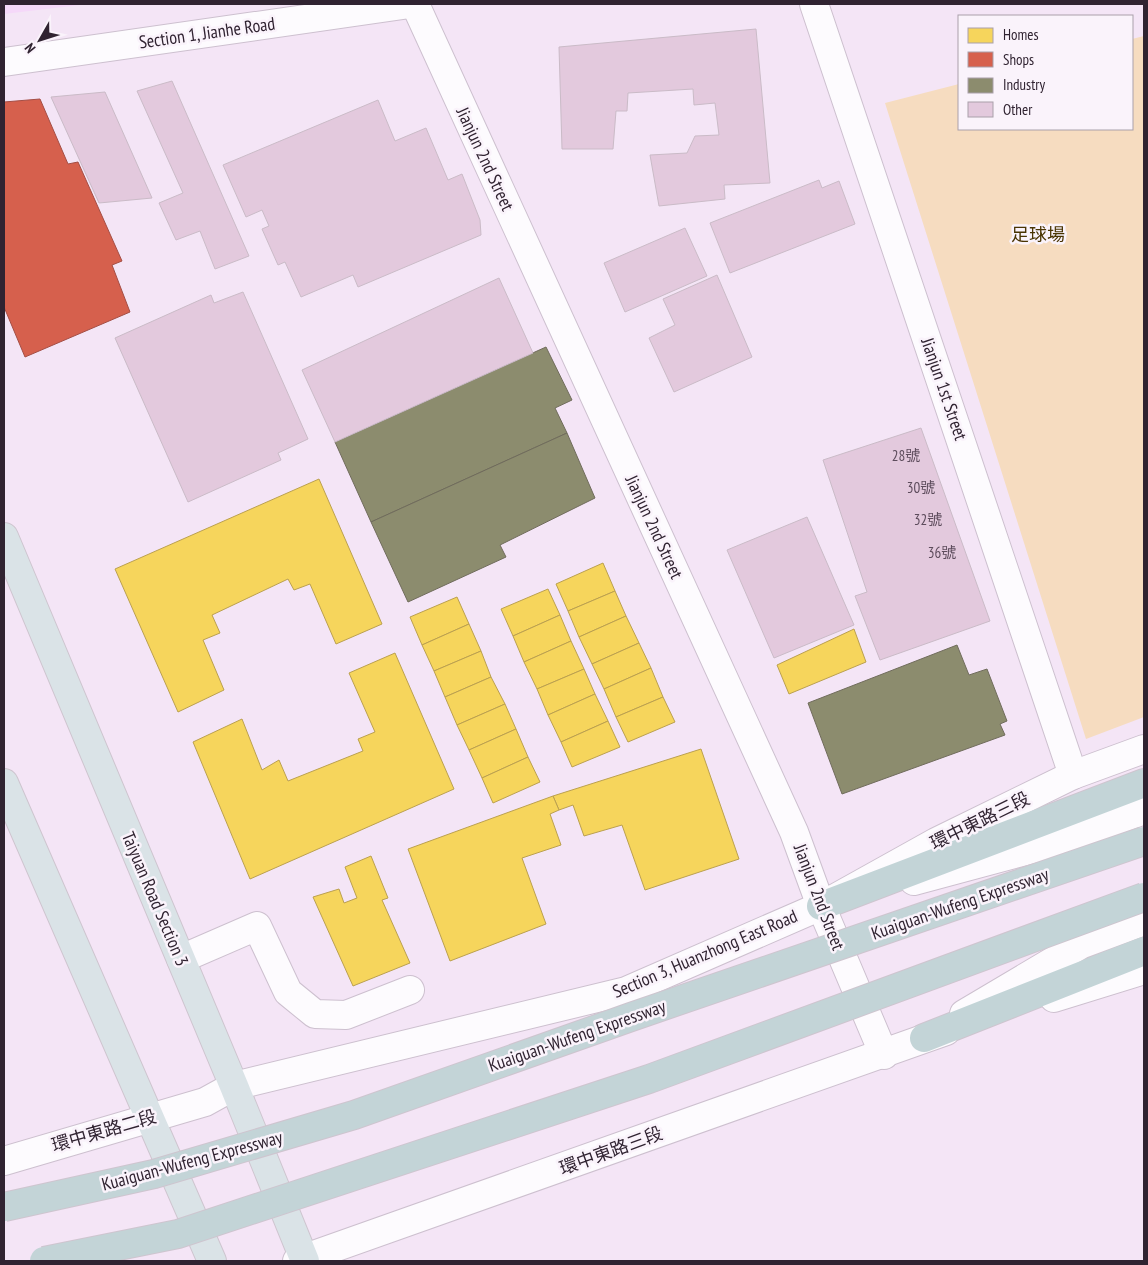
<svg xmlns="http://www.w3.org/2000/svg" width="1148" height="1265" font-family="'PT Sans Narrow','Noto Sans TC',sans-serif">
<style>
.built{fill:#f5d8f9}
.green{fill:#f6dcc0}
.homes{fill:#f6d55c;stroke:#bba04f}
.shops{fill:#d6604d;stroke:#a44e45}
.industry{fill:#8c8c6e;stroke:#706c5c}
.building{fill:#e3c9dd;stroke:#cabbc7}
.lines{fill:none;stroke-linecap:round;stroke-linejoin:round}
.minor-casing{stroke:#cdc0cf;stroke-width:30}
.major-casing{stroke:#cec5cf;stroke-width:30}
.highway-casing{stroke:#cec5cf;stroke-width:30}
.minor{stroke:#fdfbfe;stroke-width:28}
.major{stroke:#dae3e7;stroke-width:28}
.highway{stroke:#c3d4d7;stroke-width:28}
.highway-bridge-casing{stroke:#cec5cf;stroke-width:30;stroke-linecap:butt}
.highway-bridge{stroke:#c3d4d7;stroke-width:28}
.labels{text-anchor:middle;stroke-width:5;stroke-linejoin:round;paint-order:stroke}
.number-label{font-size:15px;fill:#5d4c5c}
.street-label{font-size:18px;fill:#302331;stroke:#faf3fb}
.park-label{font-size:18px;fill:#493402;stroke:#faf3fb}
</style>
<rect width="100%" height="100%" fill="#f4e5f6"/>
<!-- built -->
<polygon class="built" points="4,4 88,4 4,14"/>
<!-- green -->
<polygon class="green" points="1144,36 1144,717 1086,739 885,103 959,84 959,129 1132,129 1132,39"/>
<!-- homes -->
<g class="homes">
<polygon points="319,479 382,624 336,644 310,584 294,590 288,579 212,615 220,633 203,640 224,690 178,712 115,569"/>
<polygon points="603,563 615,591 568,611 556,584"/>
<polygon points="548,589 560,615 513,636 501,609"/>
<polygon points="615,591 626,616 579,637 568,611"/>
<polygon points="457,597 469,624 422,645 410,617"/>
<polygon points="560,615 571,641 524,662 513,636"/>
<polygon points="626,616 639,643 592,664 579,637"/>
<polygon points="469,624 481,651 434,671 422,645"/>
<polygon points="854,629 866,662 789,694 777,665"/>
<polygon points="571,641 584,669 537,689 524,662"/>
<polygon points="639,643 651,668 604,689 592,664"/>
<polygon points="481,651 491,677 445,697 434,671"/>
<polygon points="395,653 454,789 250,879 193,742 242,719 262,770 279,760 288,781 363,751 358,739 375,732 349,673"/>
<polygon points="651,668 663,697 616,717 604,689"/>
<polygon points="584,669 595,694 548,715 537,689"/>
<polygon points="491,677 505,704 457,725 445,697"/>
<polygon points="595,694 608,721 561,742 548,715"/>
<polygon points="663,697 675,722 628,742 616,717"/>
<polygon points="505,704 516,729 469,750 457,725"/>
<polygon points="608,721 620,747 572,767 561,742"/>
<polygon points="516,729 528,757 482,778 469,750"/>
<polygon points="701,749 739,859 645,890 622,825 584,836 573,805 559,810 553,796"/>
<polygon points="528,757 540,782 493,803 482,778"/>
<polygon points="553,796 559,810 550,814 561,845 522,858 546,924 450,961 408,849"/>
<polygon points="371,856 388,898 382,900 410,963 353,986 313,897 339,889 344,903 357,898 345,867"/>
</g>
<!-- shops -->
<polygon class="shops" points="40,99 68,164 78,162 122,261 112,265 130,312 25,357 4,307 4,102"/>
<!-- industry -->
<g class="industry">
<polygon points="546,347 572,400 555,408 567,433 371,522 335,442"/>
<polygon points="567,433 595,498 500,545 506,557 408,602 371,522"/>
<polygon points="957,645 969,675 987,669 1007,721 1000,724 1005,735 842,794 808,703"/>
</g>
<!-- building -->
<g class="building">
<polygon points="756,29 770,183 724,185 725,199 659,206 650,155 687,153 695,136 719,135 715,103 694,105 693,89 628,93 627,111 616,111 613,149 562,149 559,47"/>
<polygon points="172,81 249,256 215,269 200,231 176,240 159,203 183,193 137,91"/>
<polygon points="105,92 152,198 99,203 51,97"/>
<polygon points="378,100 395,141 426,128 448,180 462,174 480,220 481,235 358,287 353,275 301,297 285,262 278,265 262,229 269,226 262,210 246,217 223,165"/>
<polygon points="819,180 822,188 839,181 855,224 730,273 710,223"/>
<polygon points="685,228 707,276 625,312 604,263"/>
<polygon points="717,275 752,357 674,392 649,338 675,325 663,299"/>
<polygon points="499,278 533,353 335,442 302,370"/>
<polygon points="243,292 308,439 278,453 281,460 188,502 115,338 211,295 214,303"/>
<polygon points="921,428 990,621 880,660 855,596 867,592 823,460"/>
<polygon points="807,517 854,625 774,658 727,550"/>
</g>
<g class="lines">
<!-- minor casing -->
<g class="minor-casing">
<g id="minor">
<polyline points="415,4 794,832 821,906 884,1055"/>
<polyline points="814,4 1073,775"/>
<polyline points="4,62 410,4"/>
<polyline points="914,881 1063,841 1144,810"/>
<polyline points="181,959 257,926 288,992 315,1014 346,1015 410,990"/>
<polyline points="1054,998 1144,970"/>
<polyline points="964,1014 1082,944 1144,921"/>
<polyline points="4,1161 205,1102 234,1086 626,991 821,906 936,842 1073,775 1144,749"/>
<polyline points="297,1261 946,1031"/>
</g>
</g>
<!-- major casing -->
<g class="major-casing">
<g id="major">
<polyline points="4,537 234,1086 305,1261"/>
<polyline points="4,783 212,1261"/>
</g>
</g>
<!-- highway casing -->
<g class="highway-casing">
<g id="highway">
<polyline points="821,906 1144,783"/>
<polyline points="924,1038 1144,951"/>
</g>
</g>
<!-- minor -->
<use href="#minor" class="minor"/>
<!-- major -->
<use href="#major" class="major"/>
<!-- highway -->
<use href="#highway" class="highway"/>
<!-- highway-bridge casing -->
<g class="highway-bridge-casing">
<g id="highway-bridge">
<polyline points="4,1207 154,1174 354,1115 631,1017 1144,841"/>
<polyline points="44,1261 178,1234 649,1079 1144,897"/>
</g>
</g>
<!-- highway-bridge -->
<use href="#highway-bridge" class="highway-bridge"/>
</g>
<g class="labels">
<!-- number labels -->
<g class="number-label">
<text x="906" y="461">28號</text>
<text x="921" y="493">30號</text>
<text x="928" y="525">32號</text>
<text x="942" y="558">36號</text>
</g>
<!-- street labels -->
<g class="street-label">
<text transform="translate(207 33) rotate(-8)" y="6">Section 1, Jianhe Road</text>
<text transform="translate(485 159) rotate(65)" y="6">Jianjun 2nd Street</text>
<text transform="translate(944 389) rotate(71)" y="6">Jianjun 1st Street</text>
<text transform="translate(654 527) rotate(65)" y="6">Jianjun 2nd Street</text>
<text transform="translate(980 821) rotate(-26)" y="6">環中東路三段</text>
<text transform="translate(819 897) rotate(69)" y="6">Jianjun 2nd Street</text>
<text transform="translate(155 899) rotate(67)" y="6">Taiyuan Road Section 3</text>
<text transform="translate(960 904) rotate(-19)" y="6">Kuaiguan-Wufeng Expressway</text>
<text transform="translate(705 954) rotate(-23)" y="6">Section 3, Huanzhong East Road</text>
<text transform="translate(577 1036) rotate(-19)" y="6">Kuaiguan-Wufeng Expressway</text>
<text transform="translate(104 1131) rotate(-16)" y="6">環中東路二段</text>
<text transform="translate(611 1151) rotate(-20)" y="6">環中東路三段</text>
<text transform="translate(192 1161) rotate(-15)" y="6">Kuaiguan-Wufeng Expressway</text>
</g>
<!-- park labels -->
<g class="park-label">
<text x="1038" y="241">足球場</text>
</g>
</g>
<!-- border -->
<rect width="1148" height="1265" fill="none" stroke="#302331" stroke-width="10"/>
<!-- legend -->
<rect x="958" y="15" width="175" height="115" fill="#faf3fb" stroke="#a9a0aa"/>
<rect x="968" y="28" width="25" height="15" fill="#f6d55c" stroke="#a9a0aa"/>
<text x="1003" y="40" font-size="15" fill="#302331">Homes</text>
<rect x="968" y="52" width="25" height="15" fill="#d6604d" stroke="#a9a0aa"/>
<text x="1003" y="65" font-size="15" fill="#302331">Shops</text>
<rect x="968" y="78" width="25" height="15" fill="#8c8c6e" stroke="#a9a0aa"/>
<text x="1003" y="90" font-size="15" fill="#302331">Industry</text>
<rect x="968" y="102" width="25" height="15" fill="#e3c9dd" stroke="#a9a0aa"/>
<text x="1003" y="115" font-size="15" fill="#302331">Other</text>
<!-- north arrow -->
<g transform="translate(40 40) rotate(231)" stroke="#faf3fb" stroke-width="4" paint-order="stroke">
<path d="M0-4L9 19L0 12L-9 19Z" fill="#302331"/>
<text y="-8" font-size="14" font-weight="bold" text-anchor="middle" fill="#302331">N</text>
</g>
</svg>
